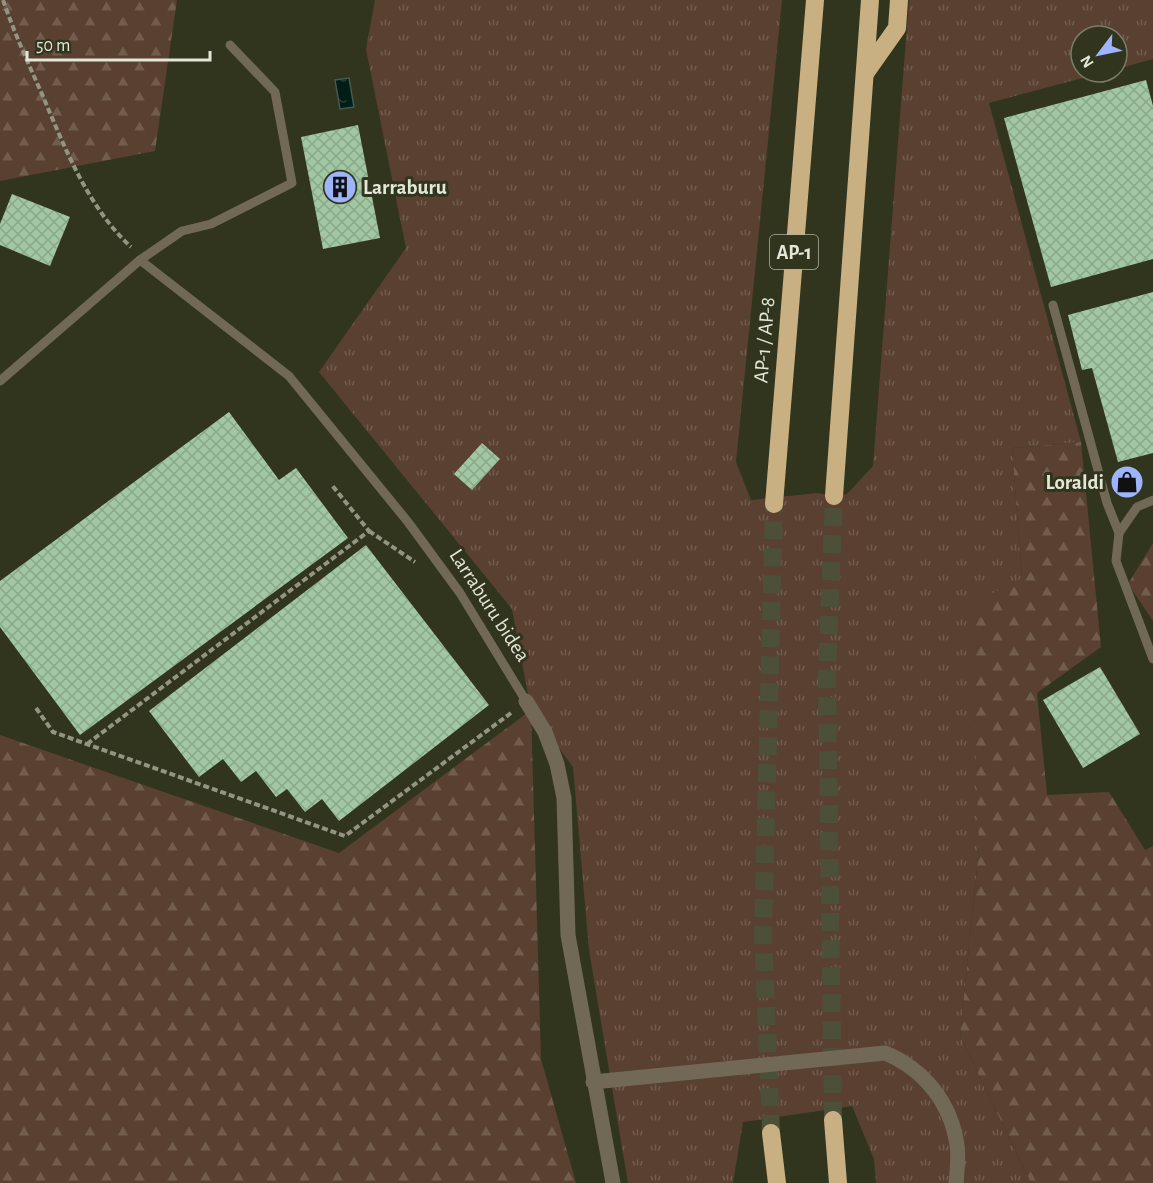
<svg xmlns="http://www.w3.org/2000/svg" width="1153" height="1183" font-family="'Alegreya Sans',sans-serif">
<style>
.grass{fill:url(#grass-tufts)}
.forest{fill:url(#forest-firs)}
.water{fill:url(#water-ripples);stroke:#445a51;stroke-width:1.5}
.building{fill:url(#building-cross-hatch)}
.lines{fill:none;stroke-linecap:round;stroke-linejoin:round}
.motorway-tunnel{stroke:#4d5039;stroke-width:18;stroke-dasharray:18 9;stroke-linecap:butt}
.path{stroke:#929582;stroke-width:4;stroke-dasharray:6 3;stroke-linecap:butt}
.service{stroke:#726856;stroke-width:9}
.minor{stroke:#726856;stroke-width:15}
.motorway{stroke:#c8b082;stroke-width:18}
.labels{text-anchor:middle;stroke-width:6;stroke-linejoin:round;paint-order:stroke}
.shield{fill:#32351d;stroke:#afb2a0;stroke-width:1.5}
.shield-label{font-size:20px;font-weight:bold;fill:#e4e7d8}
.poi-label{font-size:21px;font-weight:bold;fill:#e4e7d8;stroke:#32351d;text-anchor:start}
.street-label{font-size:21px;fill:#e4e7d8;stroke:#32351d}
</style>
<defs>
<pattern id="grass-tufts" width="24" height="20" patternUnits="userSpaceOnUse" patternTransform="scale(1.5)"><rect width="24" height="20" fill="#594031"/><path d="M3 7l-1-3M5 7V3M7 7l1-3M15 17l-1-3M17 17v-4M19 17l1-3" fill="none" stroke="#715c4e"/></pattern>
<pattern id="forest-firs" width="22" height="20" patternUnits="userSpaceOnUse" patternTransform="scale(1.5)"><rect width="22" height="20" fill="#594031"/><path d="M5 1l3.5 6h-7zM16 11l3.5 6h-7z" fill="#715c4e"/></pattern>
<pattern id="water-ripples" width="26" height="14" patternUnits="userSpaceOnUse" patternTransform="scale(1.5)"><rect width="26" height="14" fill="#001d17"/><path d="M2 4q2-2 4 0t4 0M15 11q2-2 4 0t4 0" fill="none" stroke="#253e38"/></pattern>
<pattern id="building-cross-hatch" width="8" height="8" patternUnits="userSpaceOnUse" patternTransform="scale(1.5)"><rect width="8" height="8" fill="#a1c8a2"/><path d="M0 0l8 8M0 8l8-8" fill="none" stroke="#8aa78a"/></pattern>
</defs>
<rect width="100%" height="100%" fill="#32351d"/>
<!-- grass -->
<polygon class="grass" points="375,0 782,0 736,462 751,500 818,493 834,496 847,494 873,466 909,0 1153,0 1153,59 1117,69 1117,36 1081,36 1081,72 1105,72 989,103 1081,442 1012,448 1022,578 979,847 960,1036 1031,1183 876,1183 874,1159 852,1106 743,1122 733,1183 628,1183 589,950 573,767 531,710 512,609 319,372 406,248 366,49"/>
<!-- forest -->
<g class="forest">
<polygon points="0,0 177,0 155,151 0,181"/>
<polygon points="1081,442 1101,647 1037,693 1047,795 1109,792 1145,850 1153,846 1153,1183 1031,1183 960,1036 979,847 970,605 1022,578 1012,448"/>
<polygon points="1153,543 1153,621 1128,584"/>
<polygon points="531,710 541,1059 576,1183 0,1183 0,735 339,853"/>
</g>
<!-- water -->
<polygon class="water" points="349,78 354,107 340,109 335,80"/>
<!-- building -->
<g class="building">
<polygon points="1146,80 1153,106 1153,259 1051,287 1004,118"/>
<polygon points="358,125 380,238 323,249 301,137"/>
<polygon points="12,194 70,217 50,266 0,245 0,224"/>
<polygon points="1153,292 1153,453 1118,462 1092,368 1082,370 1068,315"/>
<polygon points="229,412 279,480 296,468 348,538 80,735 0,627 0,581"/>
<polygon points="482,443 500,459 472,490 454,474"/>
<polygon points="366,545 489,705 339,821 322,799 305,812 287,789 276,797 256,771 241,782 223,759 199,777 149,711"/>
<polygon points="1100,667 1140,734 1083,768 1043,700"/>
</g>
<g class="lines">
<!-- motorway-tunnel -->
<g class="motorway-tunnel">
<polyline points="833,1120 827,677 834,496"/>
<polyline points="771,1133 763,933 774,504"/>
</g>
<!-- path -->
<g class="path">
<path d="M 3,0 C 14,32 28,63 42,94 C 65,148 87,206 131,247"/>
<polyline points="369,531 415,562"/>
<polyline points="36,708 53,732 345,836 511,713"/>
<polyline points="87,744 369,531 331,484"/>
</g>
<!-- service -->
<g class="service">
<polyline points="140,260 289,376 408,522 460,593 526,701"/>
<polyline points="1053,305 1107,503 1119,533"/>
<polyline points="0,381 140,260 182,231 211,224 292,183 275,92 230,45"/>
<polyline points="1153,500 1137,507 1119,533 1116,561 1153,659"/>
</g>
<!-- minor -->
<g class="minor">
<polyline points="526,701 545,732 557,764 564,798 568,935 613,1183"/>
<path d="M 593,1082 L 885,1053 C 924,1069 951,1103 957,1145 C 959,1157 957,1171 956,1183"/>
</g>
<!-- motorway -->
<g class="motorway">
<polyline points="866,72 897,28 899,0"/>
<polyline points="834,496 870,0"/>
<polyline points="774,504 815,0"/>
<polyline points="833,1120 838,1183"/>
<polyline points="771,1133 777,1183"/>
</g>
</g>
<!-- icons -->
<defs>
<g id="building-disc" transform="scale(1.725)"><circle r="9.5" fill="#9eb4fd" stroke="#32351d"/><path d="M-4-6H4V6H1V3H-1V6H-4ZM-2.5-4.3h1.7v1.8h-1.7ZM.8-4.3h1.7v1.8H.8ZM-2.5-1h1.7V.8h-1.7ZM.8-1h1.7V.8H.8Z" fill="#111"/></g>
<g id="shop-disc" transform="scale(1.725)"><circle r="9.5" fill="#9eb4fd" stroke="#32351d"/><path d="M-5-2.5h2.3a2.7 3.5 0 0 1 5.4 0H5L5.5 6h-11ZM-1.5-2.5h3a1.5 2.3 0 0 0-3 0Z" fill="#111"/></g>
</defs>
<g fill-rule="evenodd">
<use href="#building-disc" x="340" y="187"/>
<use href="#shop-disc" x="1127" y="482"/>
</g>
<g class="labels">
<!-- shield labels -->
<rect class="shield" x="770" y="235" width="48" height="34" rx="4.5"/>
<g class="shield-label">
<text x="794" y="259">AP-1</text>
</g>
<!-- poi labels -->
<g class="poi-label">
<text x="363" y="194">Larraburu</text>
<text x="1104" y="489" text-anchor="end">Loraldi</text>
</g>
<!-- street labels -->
<g class="street-label">
<text transform="translate(764 340) rotate(-85)" y="7">AP-1 / AP-8</text>
<text transform="translate(490 605) rotate(57)" y="7">Larraburu bidea</text>
</g>
</g>
<!-- north arrow -->
<g transform="translate(1099 54) rotate(238)"><circle r="28" fill="#32351d" stroke="#797c68" stroke-width="1.5"/>
<path d="M0-4.5L10 22L0 15L-10 22Z" fill="#9eb4fd"/>
<text y="-9" font-size="16" font-weight="bold" text-anchor="middle" fill="#e4e7d8">N</text>
</g>
<!-- scale -->
<path d="M27 51v9h183v-9" fill="none" stroke="#e4e7d8" stroke-width="3"/>
<text x="36" y="51" font-size="18" fill="#e4e7d8" stroke="#32351d" stroke-width="4.5" paint-order="stroke">50 m</text>
</svg>
